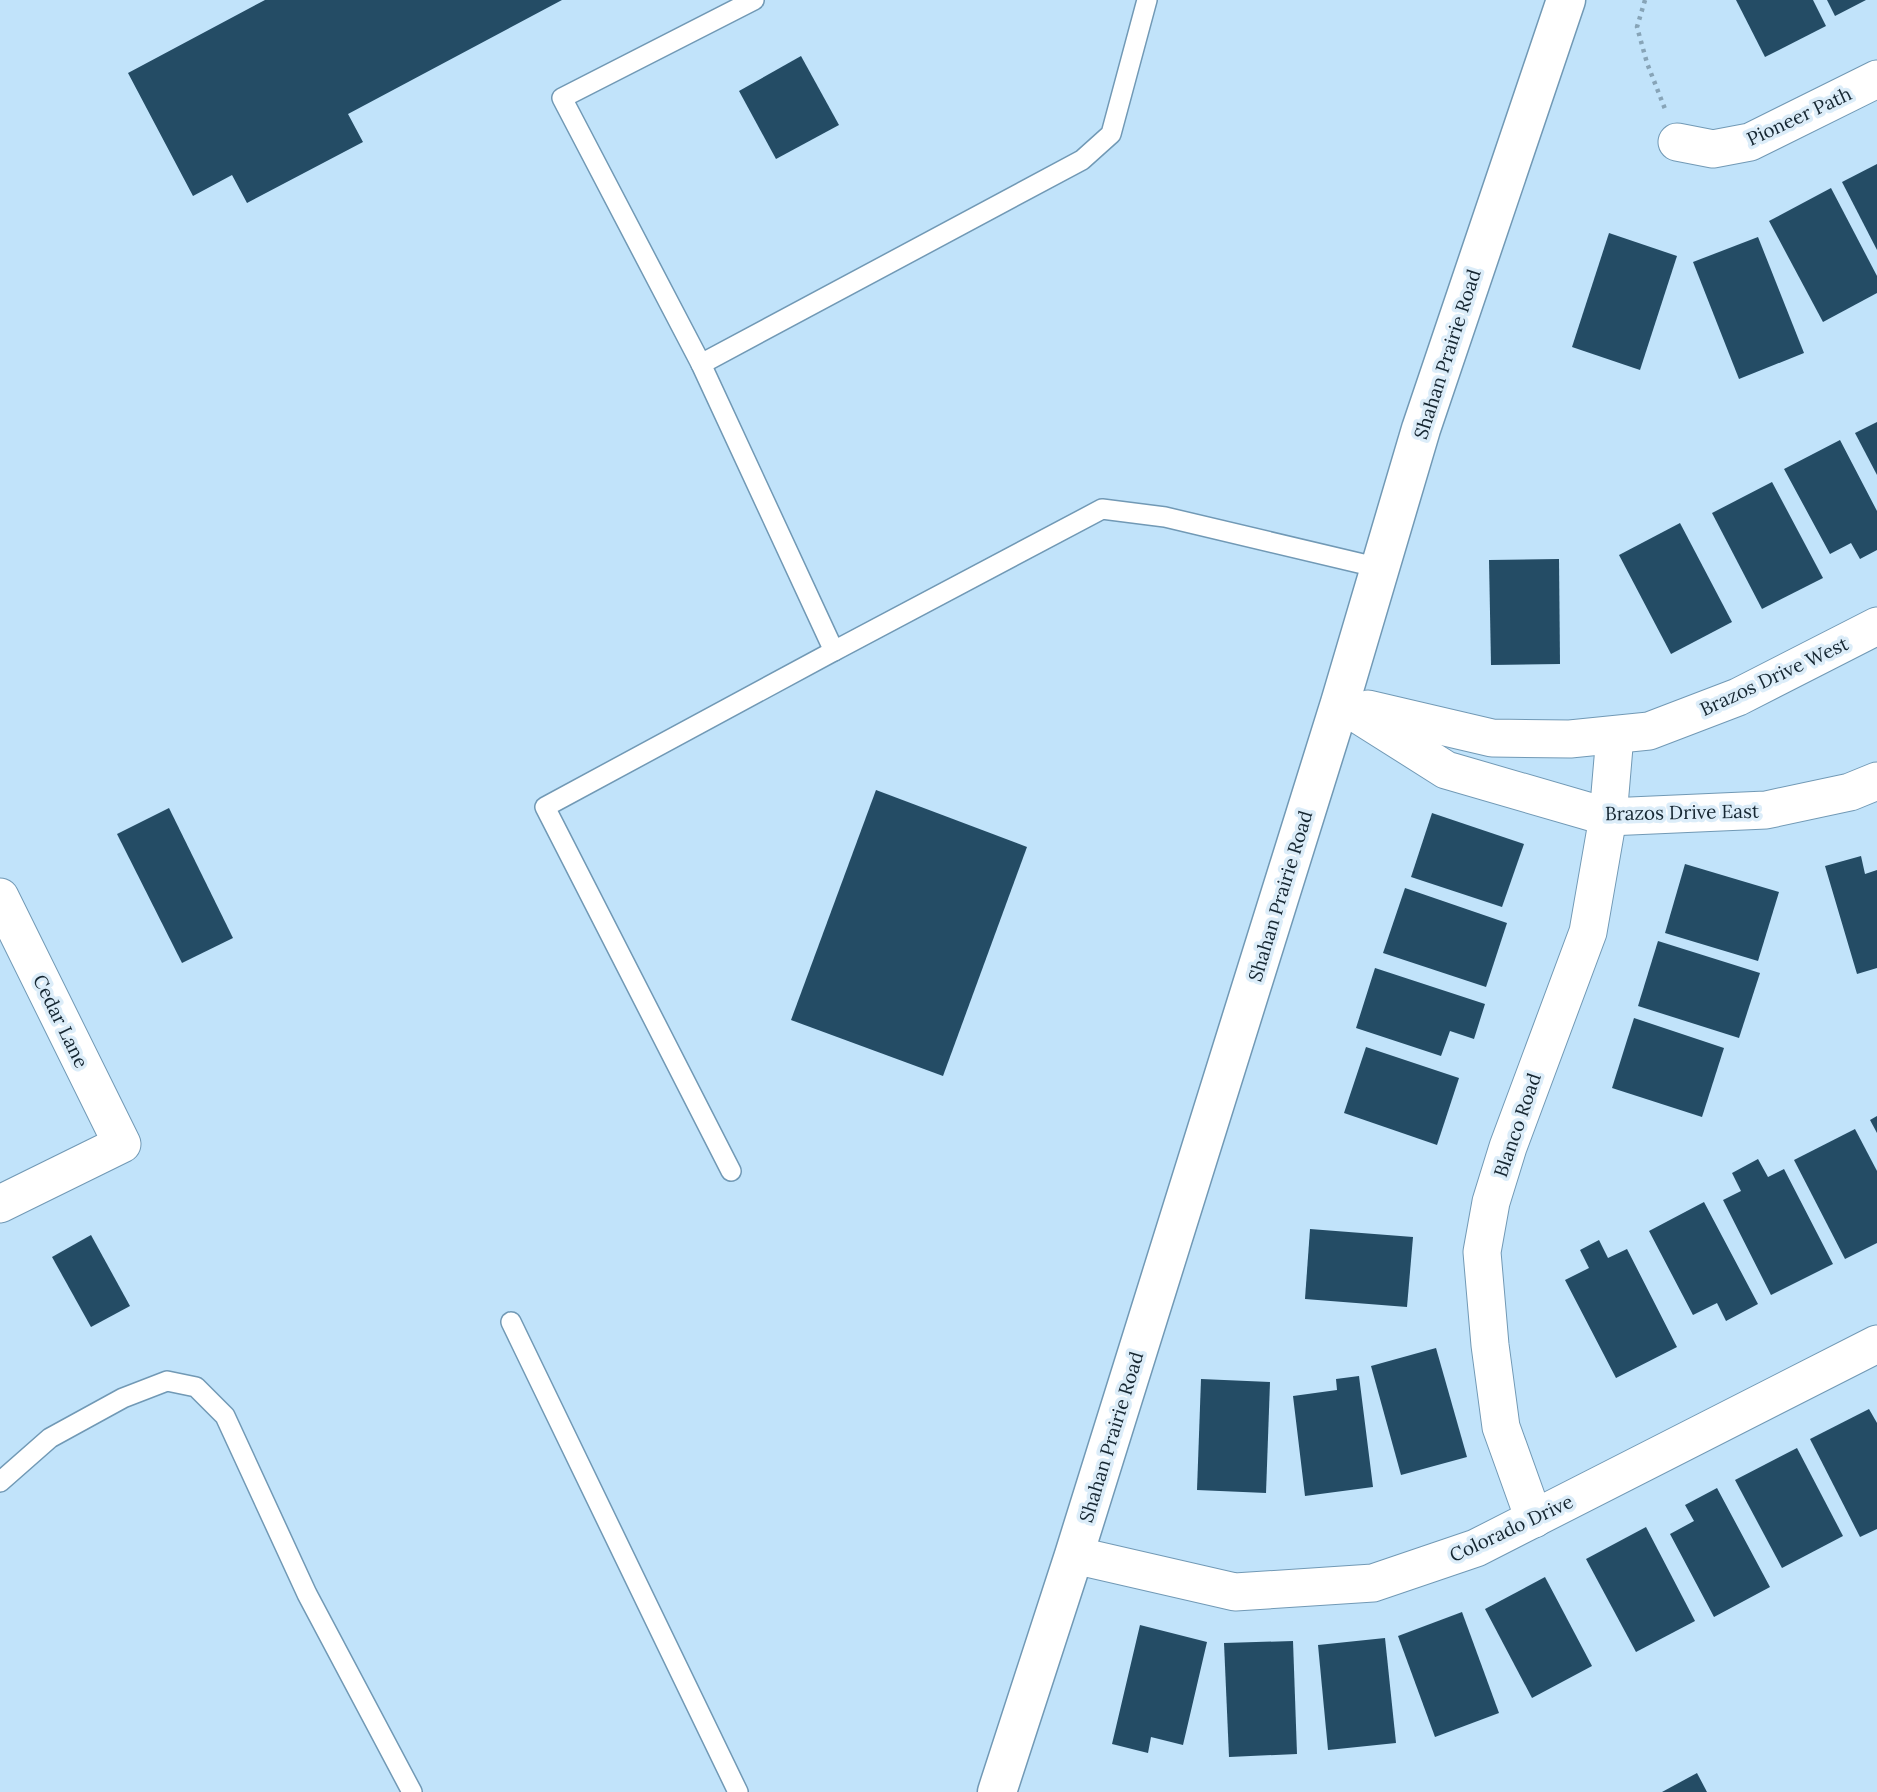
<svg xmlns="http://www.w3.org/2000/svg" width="1877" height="1792" font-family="Lora,serif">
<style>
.building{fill:#244c65}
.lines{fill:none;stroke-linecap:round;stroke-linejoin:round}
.service-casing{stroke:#7199b5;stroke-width:22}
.minor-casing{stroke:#7199b5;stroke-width:39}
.tertiary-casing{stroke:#7199b5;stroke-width:41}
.path{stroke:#87a4b7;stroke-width:4.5;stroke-dasharray:3.5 5;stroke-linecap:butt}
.service{stroke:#fff;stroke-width:19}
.minor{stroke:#fff;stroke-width:37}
.tertiary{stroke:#fff;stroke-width:38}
.labels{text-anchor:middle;stroke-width:7;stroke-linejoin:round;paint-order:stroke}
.street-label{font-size:19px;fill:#152631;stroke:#dcedf9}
</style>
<rect width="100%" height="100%" fill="#c1e3fa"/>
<!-- building -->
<g class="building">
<polygon points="265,0 562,0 348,114 363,142 247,203 232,175 193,196 128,73"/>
<polygon points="1736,0 1813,0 1826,26 1765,57"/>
<polygon points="1827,0 1866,0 1835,16"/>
<polygon points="801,56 839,125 776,159 739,91"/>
<polygon points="1877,164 1877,250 1842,182"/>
<polygon points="1831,188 1877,276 1877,293 1823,322 1769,221"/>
<polygon points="1609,233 1677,256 1640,370 1572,347"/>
<polygon points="1758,237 1804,353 1739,379 1693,262"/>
<polygon points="1877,422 1877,475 1855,433"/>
<polygon points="1840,440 1877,511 1877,550 1860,559 1851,543 1830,554 1784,469"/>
<polygon points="1772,482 1823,578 1762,609 1712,513"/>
<polygon points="1680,523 1732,622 1671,654 1619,555"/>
<polygon points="1559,559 1560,664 1491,665 1489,560"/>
<polygon points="876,790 1027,847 943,1076 791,1020"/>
<polygon points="169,808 233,938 182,963 117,834"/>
<polygon points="1432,813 1524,844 1502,907 1411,877"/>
<polygon points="1861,856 1865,874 1877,870 1877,968 1857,974 1825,866"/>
<polygon points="1685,864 1779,892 1758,961 1665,933"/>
<polygon points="1405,888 1507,923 1486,987 1383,953"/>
<polygon points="1658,941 1760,973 1739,1038 1638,1006"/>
<polygon points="1375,968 1485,1004 1474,1039 1450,1031 1441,1056 1356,1028"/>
<polygon points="1634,1018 1724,1048 1702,1117 1612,1088"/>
<polygon points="1366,1047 1459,1078 1437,1145 1344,1113"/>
<polygon points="1877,1116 1877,1133 1870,1120"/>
<polygon points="1855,1129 1877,1171 1877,1243 1845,1259 1794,1160"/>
<polygon points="1758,1159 1768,1177 1784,1169 1833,1264 1771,1295 1723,1200 1741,1191 1732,1173"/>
<polygon points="1704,1202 1758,1304 1726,1321 1717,1303 1693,1315 1649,1231"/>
<polygon points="1310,1229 1413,1237 1407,1307 1305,1299"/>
<polygon points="91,1235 130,1306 91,1327 52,1257"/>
<polygon points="1599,1240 1608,1258 1627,1249 1677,1347 1616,1378 1565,1280 1589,1268 1580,1250"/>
<polygon points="1436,1348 1467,1457 1401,1475 1371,1366"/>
<polygon points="1359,1376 1373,1487 1305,1496 1293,1396 1337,1390 1336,1379"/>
<polygon points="1201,1379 1270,1382 1266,1493 1197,1490"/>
<polygon points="1869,1409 1877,1423 1877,1529 1860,1537 1810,1439"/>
<polygon points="1797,1448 1843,1536 1782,1568 1735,1480"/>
<polygon points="1717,1488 1770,1587 1714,1617 1670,1534 1694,1521 1685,1505"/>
<polygon points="1646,1527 1695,1621 1636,1652 1586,1559"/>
<polygon points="1545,1577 1592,1666 1532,1698 1485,1609"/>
<polygon points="1462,1612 1499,1713 1435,1737 1398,1636"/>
<polygon points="1140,1625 1207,1642 1183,1745 1151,1737 1148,1753 1112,1744"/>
<polygon points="1385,1638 1396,1743 1328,1750 1318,1645"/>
<polygon points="1293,1641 1297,1754 1229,1757 1224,1643"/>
<polygon points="1697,1773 1707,1792 1662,1792"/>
</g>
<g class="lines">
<!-- service casing -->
<g class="service-casing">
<g id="service">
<polyline points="754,0 562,98 701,364 1082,160 1111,134 1147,0"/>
<polyline points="701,364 834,651 1102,509 1165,517 1380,568"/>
<polyline points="731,1171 545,807 834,651"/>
<polyline points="511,1322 738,1792"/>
<polyline points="0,1482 50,1438 123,1398 167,1381 196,1387 225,1416 307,1594 412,1792"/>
</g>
</g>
<!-- minor casing -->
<g class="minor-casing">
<g id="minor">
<polyline points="1677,142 1713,149 1750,142 1877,79"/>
<polyline points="1340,703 1446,770 1608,817 1766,810 1850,792 1877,781"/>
<polyline points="1368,709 1492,738 1570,739 1649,731 1738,697 1877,626"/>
<polyline points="0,897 122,1144 0,1204"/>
<polyline points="1534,1519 1501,1427 1490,1345 1482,1252 1491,1202 1508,1147 1588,932 1608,817 1615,735"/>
<polyline points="1074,1555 1235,1592 1373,1583 1476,1548 1877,1344"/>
</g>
</g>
<!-- tertiary casing -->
<g class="tertiary-casing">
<polyline id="tertiary" points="997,1792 1074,1555 1340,703 1421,429 1566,0"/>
</g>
<!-- path -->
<polyline class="path" points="1645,0 1637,27 1647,63 1665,109"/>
<!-- service -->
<use href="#service" class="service"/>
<!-- minor -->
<use href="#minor" class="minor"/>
<!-- tertiary -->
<use href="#tertiary" class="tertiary"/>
</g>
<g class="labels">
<!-- street labels -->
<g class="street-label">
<text transform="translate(1799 116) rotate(-25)" y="7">Pioneer Path</text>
<text transform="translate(1447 354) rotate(-72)" y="7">Shahan Prairie Road</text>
<text transform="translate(1774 676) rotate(-25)" y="7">Brazos Drive West</text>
<text transform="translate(1682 812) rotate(-1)" y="7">Brazos Drive East</text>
<text transform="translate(1280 896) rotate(-73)" y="7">Shahan Prairie Road</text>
<text transform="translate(61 1021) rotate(64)" y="7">Cedar Lane</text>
<text transform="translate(1517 1125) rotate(-71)" y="7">Blanco Road</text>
<text transform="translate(1111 1437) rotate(-73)" y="7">Shahan Prairie Road</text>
<text transform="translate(1511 1528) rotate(-25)" y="7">Colorado Drive</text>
</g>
</g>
</svg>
